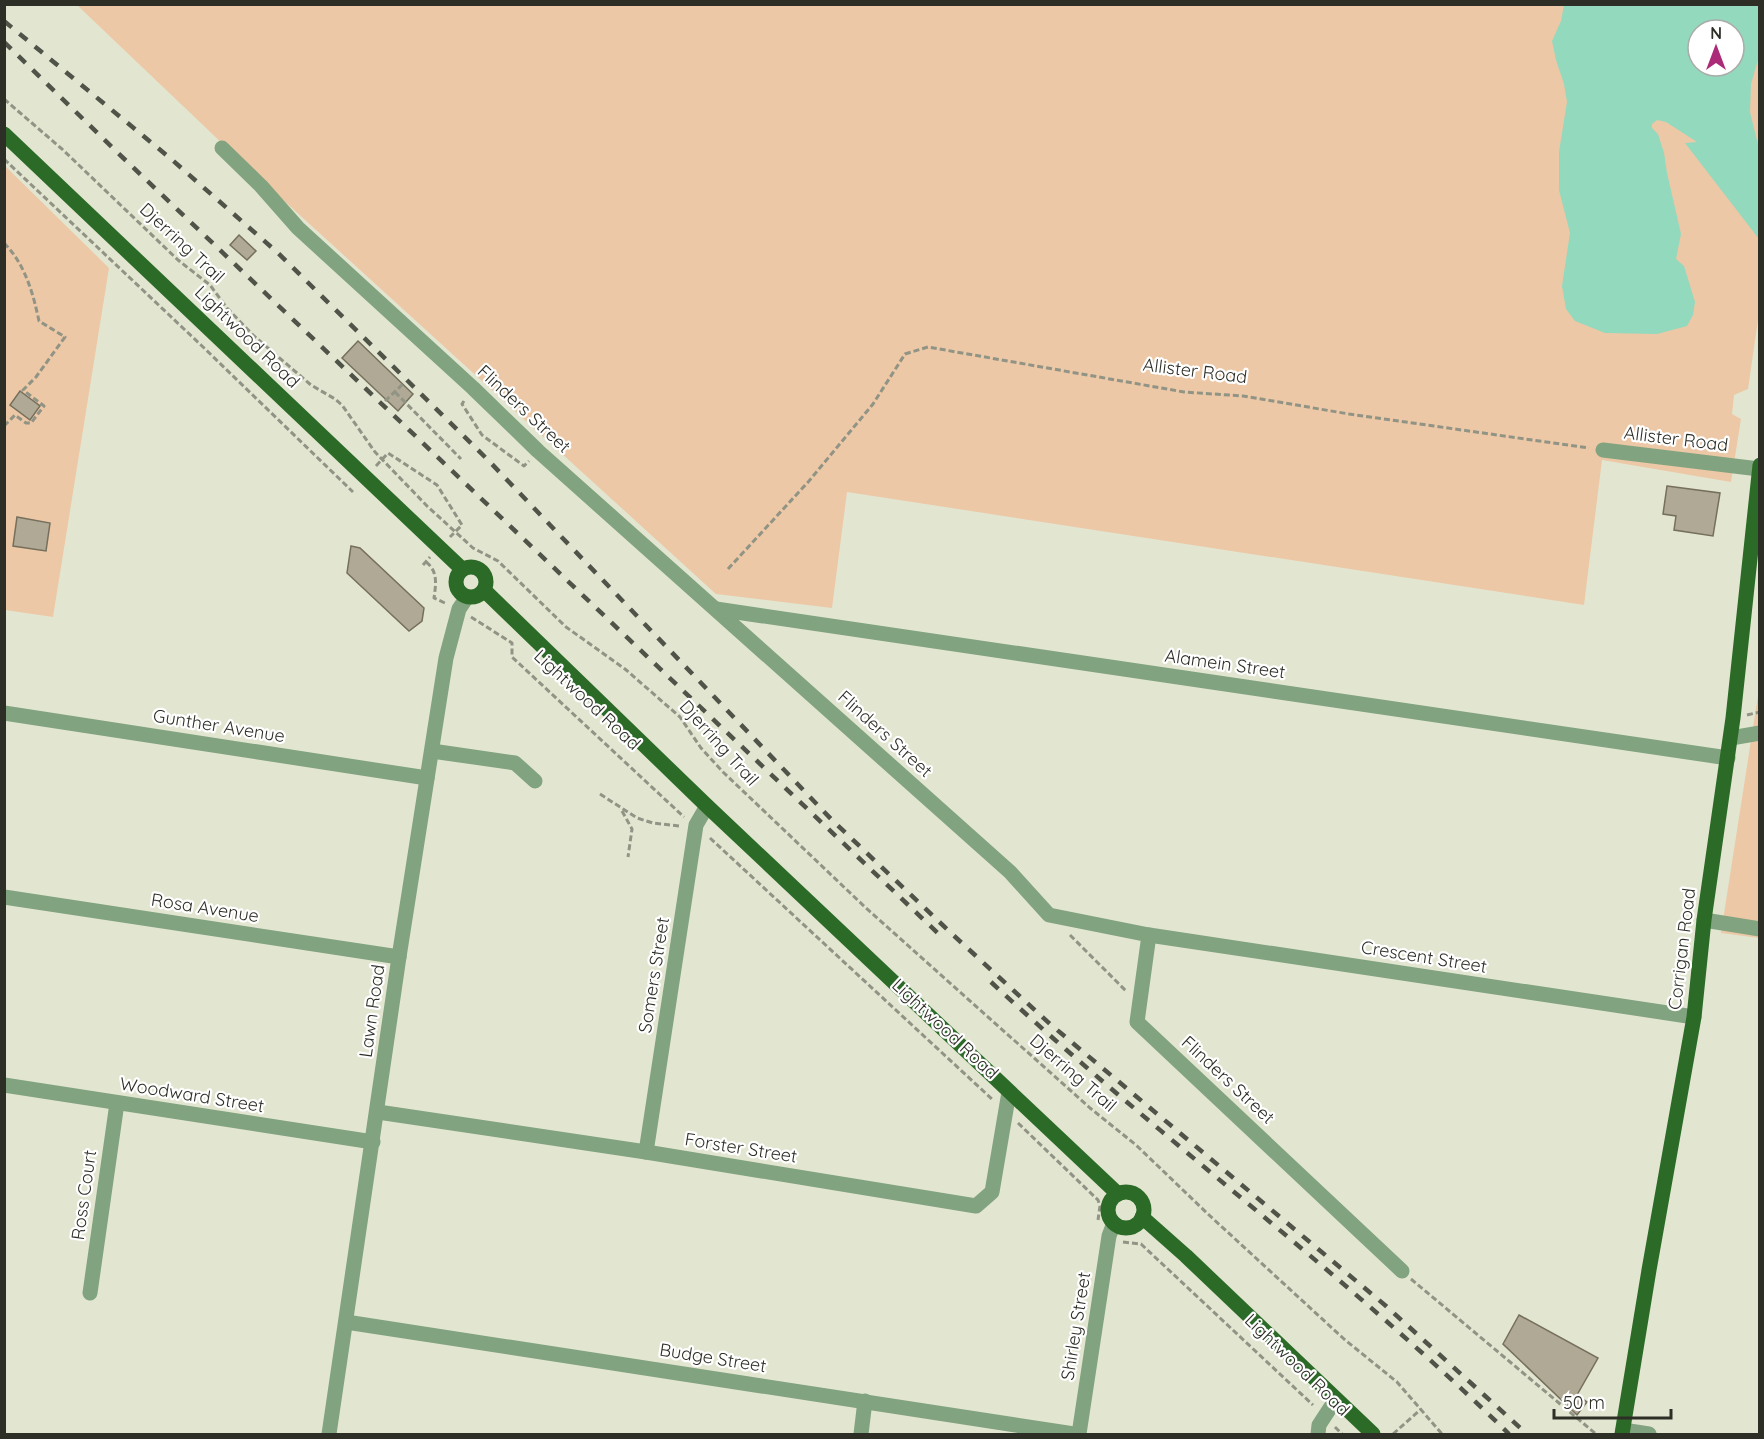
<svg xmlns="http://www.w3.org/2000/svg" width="1764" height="1439" font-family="Quicksand,sans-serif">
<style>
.green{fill:#ecc8a6;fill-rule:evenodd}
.water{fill:#92d9bd;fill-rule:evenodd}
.building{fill:#b0a995;stroke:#756f5c;stroke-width:1.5}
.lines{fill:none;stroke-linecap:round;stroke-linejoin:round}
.path{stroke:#919485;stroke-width:3;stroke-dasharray:6 3;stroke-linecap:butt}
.minor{stroke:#82a37f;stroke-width:15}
.major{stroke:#2c6b27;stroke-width:15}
.rail{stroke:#505348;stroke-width:4.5;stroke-dasharray:10 10;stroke-linecap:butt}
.labels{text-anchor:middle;stroke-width:4.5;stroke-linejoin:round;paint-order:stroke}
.street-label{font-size:18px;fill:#2d2f27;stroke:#fff}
</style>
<rect width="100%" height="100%" fill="#e2e6d1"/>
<!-- green -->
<g class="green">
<path d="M 77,5 L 1759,5 L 1760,306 L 1748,389 L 1734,395 L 1732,414 L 1741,419 L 1731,482 L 1602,460 L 1584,605 L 847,492 L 832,608 L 716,594 L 248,168 ZM 1698,30 L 1734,30 L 1734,66 L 1698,66 Z"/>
<polygon points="5,166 109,268 53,617 5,610"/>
<polygon points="1759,689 1759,938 1721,933"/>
</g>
<!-- water -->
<path class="water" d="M 1564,5 L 1759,5 L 1759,56 L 1751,84 L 1750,112 L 1759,149 L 1759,239 L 1685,143 L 1697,142 L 1666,122 L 1657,120 L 1652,124 L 1652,128 L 1658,134 L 1664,153 L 1667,173 L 1681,234 L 1676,259 L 1684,266 L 1695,302 L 1693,315 L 1687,326 L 1657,334 L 1605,333 L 1575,321 L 1566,309 L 1562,286 L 1570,233 L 1559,190 L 1559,152 L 1567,102 L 1564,84 L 1556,60 L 1552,41 L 1561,21 ZM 1698,30 L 1734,30 L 1734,66 L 1698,66 Z"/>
<!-- building -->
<g class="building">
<polygon points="239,235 256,251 247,260 230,245"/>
<polygon points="358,341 413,394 398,411 342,358"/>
<polygon points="20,391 40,406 30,420 10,405"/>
<polygon points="1667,486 1720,493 1713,536 1674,530 1676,516 1663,514"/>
<polygon points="17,517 50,523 46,551 13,546"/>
<polygon points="351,546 360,548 424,608 422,621 409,631 347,573"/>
<polygon points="1519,1315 1598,1358 1577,1395 1587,1402 1577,1415 1503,1344"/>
</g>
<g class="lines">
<!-- path -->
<g class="path">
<polyline points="4,99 62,149 178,260 210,285 227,308 254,336 311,385 335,399 342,405 375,452 427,506 473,548 498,561 566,627 625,669 680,717 701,748 723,772 866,908 1090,1108 1136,1145 1209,1215 1344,1339 1397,1382 1442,1434"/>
<polyline points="4,159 202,346 353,492"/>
<path d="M 4,243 C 25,264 33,293 39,321 L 65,337 L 36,377 L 23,390 L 44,406 L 31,423 L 26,423 L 15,415 L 4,426"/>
<polyline points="395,392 461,459"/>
<polyline points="385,401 404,383"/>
<polyline points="464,401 462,404 482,435 524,466 529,461"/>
<polyline points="376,466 388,453 437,485 462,525 450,537"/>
<path d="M 426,562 C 438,571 436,584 434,598 L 447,604"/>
<polyline points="423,565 430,557"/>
<polyline points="728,569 809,481 873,404 905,354 928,347 1184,392 1243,396 1349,414 1589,448"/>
<polyline points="471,617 512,643 512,657 684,817"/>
<polyline points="1747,715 1760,712"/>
<polyline points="600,794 637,818 653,823 680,826"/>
<polyline points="622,811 632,829 628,857"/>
<polyline points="710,838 993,1100"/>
<polyline points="1070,935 1127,992"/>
<polyline points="1018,1123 1098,1200 1100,1206 1098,1220"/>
<polyline points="1123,1242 1141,1244 1313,1405"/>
<polyline points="1411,1279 1596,1434"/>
<polyline points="1335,1427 1342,1434"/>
<polyline points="1393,1434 1421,1409"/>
</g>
<!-- minor -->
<g class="minor">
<polyline points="222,148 261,186 298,228 473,388 538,451 1010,872 1049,915 1149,935 1137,1022 1402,1271"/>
<polyline points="1603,450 1759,469"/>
<polyline points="716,609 1728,758"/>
<polyline points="4,713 427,778"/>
<polyline points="1731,738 1760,733"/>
<polyline points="432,751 515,763 535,781"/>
<polyline points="4,897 399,957"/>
<polyline points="1704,920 1760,929"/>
<polyline points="1149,935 1694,1017"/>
<polyline points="4,1085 373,1142"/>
<polyline points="378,1112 646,1152 976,1206 992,1192 1009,1092"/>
<polyline points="646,1152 696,825 707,806"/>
<polyline points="90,1293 117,1103"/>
<polyline points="346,1322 1074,1434"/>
<polyline points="1623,1430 1649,1434"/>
<polyline points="329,1434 399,957 446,658 459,609 467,597"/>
<polyline points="861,1434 865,1401"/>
<polyline points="1079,1434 1109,1236 1114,1223"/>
<polyline points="1318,1434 1319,1425 1336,1399"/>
</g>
<!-- major -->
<g class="major">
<polyline points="4,134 462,569"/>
<circle cx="471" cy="582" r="15"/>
<polyline points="484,590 707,806 1118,1194"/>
<circle cx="1126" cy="1210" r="18"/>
<polyline points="1142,1217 1186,1256 1373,1434"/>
<polyline points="1622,1434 1649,1270 1694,1017 1704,920 1733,718 1760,465"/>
</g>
<!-- rail -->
<g class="rail">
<polyline points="4,21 170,158 278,253 488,460 831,819 951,933 1050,1024 1386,1306 1527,1434"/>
<polyline points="4,42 118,153 944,939"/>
<path d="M 991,982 C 1159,1138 1345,1274 1509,1434"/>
</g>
</g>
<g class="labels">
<!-- street labels -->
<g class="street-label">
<text transform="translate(182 243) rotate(43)" y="6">Djerring Trail</text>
<text transform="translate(247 337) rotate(44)" y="6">Lightwood Road</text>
<text transform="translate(1195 371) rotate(7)" y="6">Allister Road</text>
<text transform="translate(524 409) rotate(43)" y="6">Flinders Street</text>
<text transform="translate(1676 439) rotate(7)" y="6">Allister Road</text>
<text transform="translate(1225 664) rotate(8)" y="6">Alamein Street</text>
<text transform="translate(587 700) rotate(43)" y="6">Lightwood Road</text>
<text transform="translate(219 726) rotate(9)" y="6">Gunther Avenue</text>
<text transform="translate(885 734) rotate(42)" y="6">Flinders Street</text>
<text transform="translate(719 743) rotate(48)" y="6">Djerring Trail</text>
<text transform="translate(205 908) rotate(9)" y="6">Rosa Avenue</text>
<text transform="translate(1682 949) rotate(-83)" y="6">Corrigan Road</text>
<text transform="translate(1424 957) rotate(9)" y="6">Crescent Street</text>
<text transform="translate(654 975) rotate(-81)" y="6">Somers Street</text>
<text transform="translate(372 1011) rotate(-82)" y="6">Lawn Road</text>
<text transform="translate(945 1029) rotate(43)" y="6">Lightwood Road</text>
<text transform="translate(1073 1073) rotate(41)" y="6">Djerring Trail</text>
<text transform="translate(1228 1080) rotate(43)" y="6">Flinders Street</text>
<text transform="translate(192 1095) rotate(9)" y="6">Woodward Street</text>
<text transform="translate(741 1148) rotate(9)" y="6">Forster Street</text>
<text transform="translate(84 1195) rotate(-82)" y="6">Ross Court</text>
<text transform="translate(1076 1326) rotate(-81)" y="6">Shirley Street</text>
<text transform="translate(713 1358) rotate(9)" y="6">Budge Street</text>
<text transform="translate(1297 1365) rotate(44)" y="6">Lightwood Road</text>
</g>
</g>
<!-- border -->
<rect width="1764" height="1439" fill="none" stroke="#2d2f27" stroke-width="12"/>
<!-- north arrow -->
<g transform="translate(1716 48)"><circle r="28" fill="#ffffff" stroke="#abaca9" stroke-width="1.5"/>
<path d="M0-4.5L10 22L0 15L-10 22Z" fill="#ac2b78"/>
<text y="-9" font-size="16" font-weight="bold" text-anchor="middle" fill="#2d2f27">N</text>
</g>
<!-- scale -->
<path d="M1554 1409v9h117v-9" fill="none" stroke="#2d2f27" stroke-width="3"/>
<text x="1563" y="1409" font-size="18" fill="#2d2f27" stroke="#ffffff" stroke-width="4.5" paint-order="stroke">50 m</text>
</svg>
